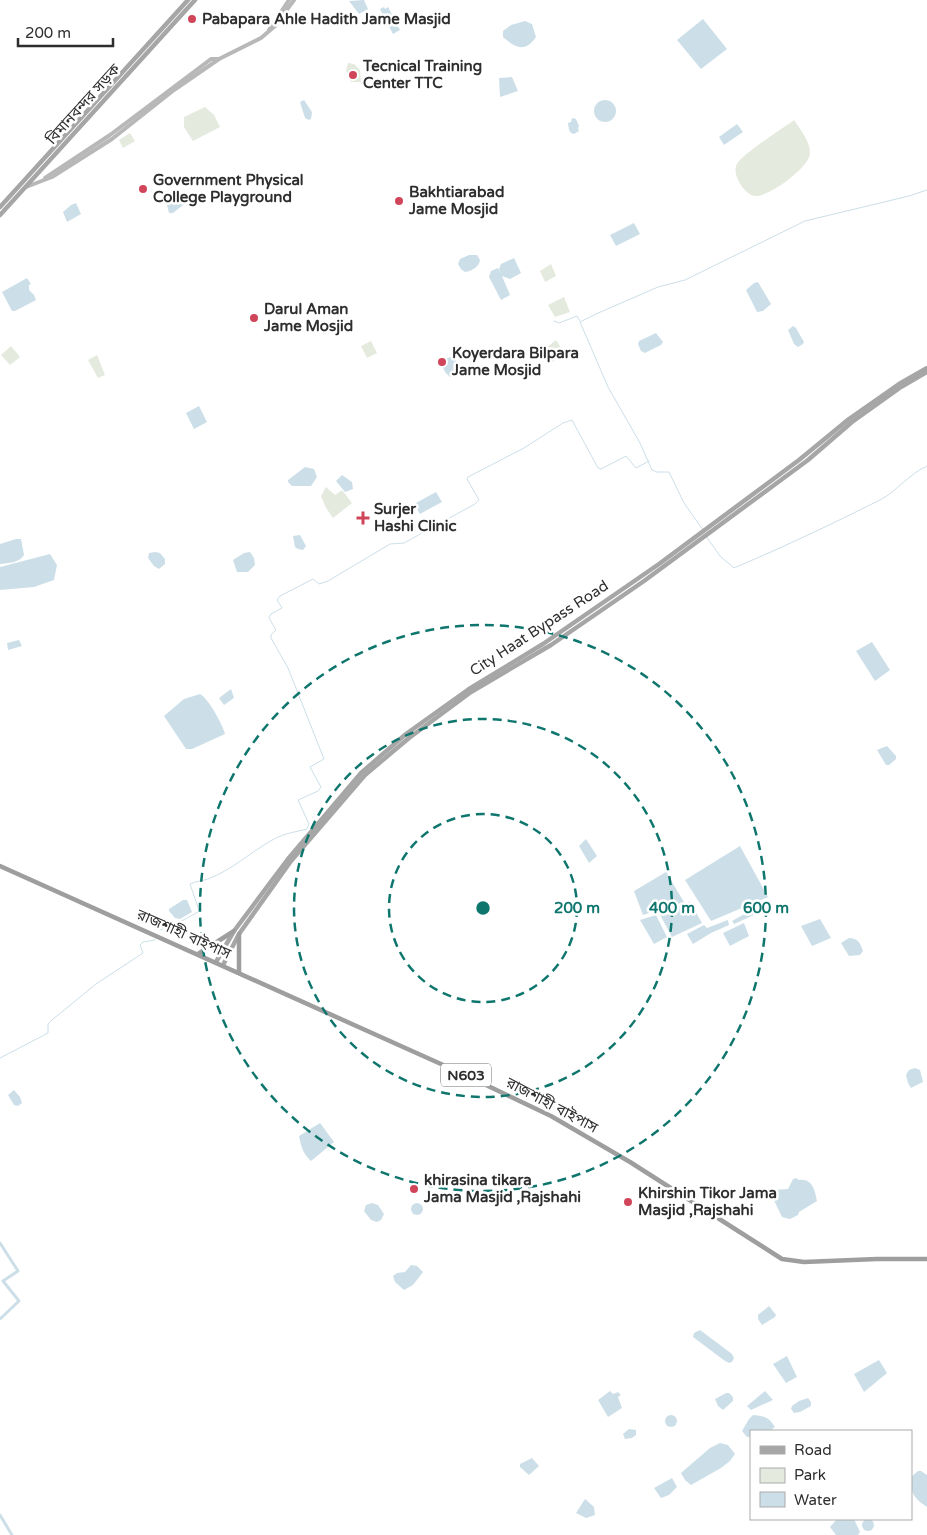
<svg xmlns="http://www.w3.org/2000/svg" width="927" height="1535" font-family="'Varela Round','Noto Sans Bengali',sans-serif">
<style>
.green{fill:#e5eade}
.water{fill:#ccdfe8}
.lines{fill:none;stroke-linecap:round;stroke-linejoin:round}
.stream{stroke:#ccdfe8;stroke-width:1}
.canal{stroke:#ccdfe8;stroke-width:3}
.secondary{stroke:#b8b8b8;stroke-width:4}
.primary{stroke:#a6a6a6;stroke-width:4.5}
.trunk{stroke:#9e9e9e;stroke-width:4.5}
.ring{fill:none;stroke:#0f766e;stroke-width:2.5;stroke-dasharray:9 6}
.poi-dot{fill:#d04559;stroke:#fff;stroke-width:2}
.labels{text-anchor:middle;stroke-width:5;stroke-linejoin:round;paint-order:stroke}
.shield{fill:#fff;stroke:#6d6d6d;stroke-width:1}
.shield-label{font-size:14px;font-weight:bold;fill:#2e2e2e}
.poi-label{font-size:15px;font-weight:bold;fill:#2e2e2e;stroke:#fff;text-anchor:start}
.street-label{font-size:15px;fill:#2e2e2e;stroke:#fff}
.centre{fill:#0f766e;stroke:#fff;stroke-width:2.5}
.ring-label{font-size:15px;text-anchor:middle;font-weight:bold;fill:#0f766e;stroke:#fff;stroke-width:5;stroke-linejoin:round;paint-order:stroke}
</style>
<rect width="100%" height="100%" fill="#fff"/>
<!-- green -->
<g class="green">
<polygon points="348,63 354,64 360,70 361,82 351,82 346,71"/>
<polygon points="205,107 214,115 220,127 193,141 184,127 184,117"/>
<path d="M 794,120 C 800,129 810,141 810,153 C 810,167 770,196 756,196 C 749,196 742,188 739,182 C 736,176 734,170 737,164 C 742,154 782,129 794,120 Z"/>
<polygon points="130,133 135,141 123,148 119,140"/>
<polygon points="551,264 556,276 545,282 540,271"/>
<polygon points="564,297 570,312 555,317 548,305"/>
<polygon points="556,340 565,354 552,362 546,348"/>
<polygon points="371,341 377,353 367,358 361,346"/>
<polygon points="11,346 20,357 10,365 1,355"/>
<polygon points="97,355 105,375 98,378 88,360"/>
<polygon points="326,487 335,495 342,490 352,503 333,518 326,508 321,496"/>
</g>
<!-- water -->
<g class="water">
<polygon points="364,0 368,9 359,14 349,1"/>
<polygon points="384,7 385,9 388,7 400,30 393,34 380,9"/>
<polygon points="703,19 727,49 701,69 677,40"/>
<path d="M 525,21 L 532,24 L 536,37 C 525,53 515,48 503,37 L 503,31 L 511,25 Z"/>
<polygon points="512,77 518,91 500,97 499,78"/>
<circle cx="605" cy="111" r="11"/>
<polygon points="304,100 312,112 311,119 309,120 305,118 300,102"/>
<polygon points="572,118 576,119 579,126 578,128 579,131 574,134 571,133 569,130 568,123 571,122"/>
<polygon points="737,124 743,132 724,145 719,137"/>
<polygon points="183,196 187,202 173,213 169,213 167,205"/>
<polygon points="76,203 81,214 67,222 63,212 71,205"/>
<polygon points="634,223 640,234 616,246 610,235"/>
<path d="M 469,255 L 477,255 L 480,260 C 479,267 472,271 465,272 L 461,269 L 458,264 L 460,259 Z"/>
<polygon points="514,258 521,273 510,279 502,276 510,295 501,300 489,277 491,271 498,268 502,275 499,269 501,264"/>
<polygon points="27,278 31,284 29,285 29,290 34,295 36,300 15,311 12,311 2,292"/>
<polygon points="758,282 771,304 763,311 757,312 746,290 754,283"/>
<polygon points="793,326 796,328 804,342 803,344 798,347 794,344 788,330"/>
<polygon points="656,333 663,342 661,345 645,353 641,351 638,344 639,341"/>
<path d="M 452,356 C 457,360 461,367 460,373 L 450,377 L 445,372 L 442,365 L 446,359 Z"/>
<polygon points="199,406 207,422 194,429 186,413"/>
<polygon points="305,467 314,469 317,477 311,486 292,486 288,482 288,480"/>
<polygon points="342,475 352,482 353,489 345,492 336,481"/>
<polygon points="436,492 442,502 420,514 414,504"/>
<polygon points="300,535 306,546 303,550 298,549 295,547 293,536"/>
<path d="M 16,539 L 21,539 L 24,555 C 19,563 9,563 0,564 L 0,544 Z"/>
<polygon points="155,552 160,553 165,559 165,564 159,569 154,566 148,558 149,553"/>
<polygon points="250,552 254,558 255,565 248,572 237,572 233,560 244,553"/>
<polygon points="50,554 57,565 54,580 34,587 0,590 0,567"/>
<polygon points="19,640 22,646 8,650 7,643"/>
<polygon points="872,642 890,670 875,681 856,651"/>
<polygon points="231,689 234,698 224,705 219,698"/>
<path d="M 200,694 C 209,699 222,724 225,734 L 192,749 L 186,749 L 164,716 L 184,699 Z"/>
<polygon points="887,746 896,756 896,759 889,765 886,765 877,750"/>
<polygon points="586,839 597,856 589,863 579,846"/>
<polygon points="740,846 768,897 711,921 685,880"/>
<polygon points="666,872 684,902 643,915 634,891"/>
<polygon points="183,900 187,900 192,912 180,919 175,918 169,911 169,909"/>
<polygon points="690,902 702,923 672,937 659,913"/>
<polygon points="750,911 754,915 734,924 732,921"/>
<polygon points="656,915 667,937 654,944 640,920"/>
<polygon points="820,919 831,938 812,946 801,926"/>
<polygon points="728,920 729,925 711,933 693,944 687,934 704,925 707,928"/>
<polygon points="744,923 749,936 730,946 723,933"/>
<path d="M 849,938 C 858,938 860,943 863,951 L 860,955 L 849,956 L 841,943 Z"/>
<polygon points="915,1068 920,1070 923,1082 911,1088 908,1083 906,1075 909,1070"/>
<polygon points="14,1090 20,1097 22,1103 18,1106 14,1105 8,1095"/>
<path d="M 320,1123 L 334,1142 L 311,1161 C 303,1154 301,1146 299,1136 Z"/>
<path d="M 796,1178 L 799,1180 C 812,1178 815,1190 817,1201 L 799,1212 L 798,1215 L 790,1219 L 782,1217 L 770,1192 L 773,1190 L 788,1189 L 793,1179 Z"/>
<circle cx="417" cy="1209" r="6"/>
<polygon points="372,1203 378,1205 384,1214 381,1220 377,1222 371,1220 364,1211 366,1205"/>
<polygon points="411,1265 417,1266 423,1272 413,1285 404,1290 395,1282 393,1276 397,1273 405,1272"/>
<polygon points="769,1306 776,1315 775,1317 762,1325 758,1319 758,1315"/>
<polygon points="700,1330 732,1354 734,1358 732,1362 729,1363 725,1361 693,1337 694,1333"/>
<polygon points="787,1356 797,1377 786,1383 773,1364"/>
<polygon points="879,1360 887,1373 864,1392 854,1374"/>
<polygon points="610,1391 613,1394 618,1392 621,1395 618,1397 622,1408 608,1417 598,1400"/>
<polygon points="765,1391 773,1400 751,1410 747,1406"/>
<polygon points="726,1393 729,1393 733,1397 733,1401 723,1410 718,1406 715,1399"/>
<polygon points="808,1398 811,1402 811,1406 800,1412 794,1413 791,1409 792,1406 799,1401"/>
<circle cx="671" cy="1421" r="6"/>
<path d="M 753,1415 C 764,1416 769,1417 775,1427 L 770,1431 L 751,1431 L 751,1437 L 747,1437 L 742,1431 L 749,1419 Z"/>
<polygon points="629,1429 636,1430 636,1435 632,1438 625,1439 623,1434"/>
<polygon points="720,1443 728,1445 735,1454 730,1461 721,1468 691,1485 685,1480 681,1473 710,1448"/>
<polygon points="532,1458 539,1466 529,1475 520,1467 520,1464"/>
<path d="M 918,1471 L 921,1471 L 927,1475 L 927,1507 C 913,1498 911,1493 911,1477 Z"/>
<polygon points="672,1478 677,1487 669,1495 661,1498 654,1488"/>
<polygon points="585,1499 594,1507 595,1515 586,1518 576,1513"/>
<circle cx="868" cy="1525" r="6"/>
<polygon points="837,1519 854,1519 860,1532 858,1535 836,1535 830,1527"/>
</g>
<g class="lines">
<!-- stream -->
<g class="stream">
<polyline points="554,321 559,323 577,316 580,321"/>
<polyline points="703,530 684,503 669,472 657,472 652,470 640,443 608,387 580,322 596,314 658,287 685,280 805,221 909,196 927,190"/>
<path d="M 706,536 L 720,556 L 734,568 C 784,547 832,524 880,500 C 897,491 909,474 927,466"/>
<path d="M 160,930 L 178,923 L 198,912 L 199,910 L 190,884 C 196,881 202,881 208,879 C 232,870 252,851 274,839 C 285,833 296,832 307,829 L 309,824 L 298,800 L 318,791 L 321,787 L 310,767 L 324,759 L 288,668 L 271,638 L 271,635 L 276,630 L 269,618 L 271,614 L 282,608 L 277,600 L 280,596 L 313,579 L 319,584 L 328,581 L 390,544 L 404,543 L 475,504 L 479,500 L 467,479 L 468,477 L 524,448 L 563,423 L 572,420 L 598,468 L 601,469 L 626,456 L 636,468 L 649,461"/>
<polyline points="0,1058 48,1033 48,1024 52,1020 96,984 143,953 140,945 143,942 155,940"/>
</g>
<!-- canal -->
<g class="canal">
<polyline points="0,1243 18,1271 3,1281 19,1301 0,1319"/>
<polyline points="0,1515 12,1535"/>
</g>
<!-- secondary -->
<g class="secondary">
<polyline points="269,30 289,0"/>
<polyline points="45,178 110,135 211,59 219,59"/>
<polyline points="26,187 52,177 112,139 174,90 219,59 261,38 275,26 294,0"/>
</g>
<!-- primary -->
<g class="primary">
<polyline points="0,207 188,0"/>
<polyline points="0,215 195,0"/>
<polyline points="216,962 234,931 288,859 361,773 406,734 469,689 543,644 659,564 799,460 849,419 899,384 927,368"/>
<polyline points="223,965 239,934 291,861 365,775 409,738 471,692 551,645 644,581 808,460 852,422 901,387 927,372"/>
</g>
<!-- trunk -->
<g class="trunk">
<polyline points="0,866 461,1073 551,1116 630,1162 782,1259 804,1262 877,1259 927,1259"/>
<polyline points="198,954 234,931"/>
<polyline points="239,972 239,934"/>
</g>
</g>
<!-- distance rings -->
<g class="ring">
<circle cx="483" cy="908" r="94"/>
<circle cx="483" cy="908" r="189"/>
<circle cx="483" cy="908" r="283"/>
</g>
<!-- markers -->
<g class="poi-dot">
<circle cx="192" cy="19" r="5"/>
<circle cx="353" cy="75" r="5"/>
<circle cx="143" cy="189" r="5"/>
<circle cx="399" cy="201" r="5"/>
<circle cx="254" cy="318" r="5"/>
<circle cx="442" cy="362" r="5"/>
<path d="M360.5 510.5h5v5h5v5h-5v5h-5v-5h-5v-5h5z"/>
<circle cx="414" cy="1189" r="5"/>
<circle cx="628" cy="1202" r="5"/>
</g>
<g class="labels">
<!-- shield labels -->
<rect class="shield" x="441" y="1063.5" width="50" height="23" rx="4"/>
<g class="shield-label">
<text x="466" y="1080">N603</text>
</g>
<!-- poi labels -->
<g class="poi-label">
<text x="202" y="24">Pabapara Ahle Hadith Jame Masjid</text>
<text x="363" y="71">Tecnical Training<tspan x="363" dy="17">Center TTC</tspan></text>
<text x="153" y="185">Government Physical<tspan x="153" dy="17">College Playground</tspan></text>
<text x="409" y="197">Bakhtiarabad<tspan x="409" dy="17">Jame Mosjid</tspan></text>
<text x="264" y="314">Darul Aman<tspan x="264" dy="17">Jame Mosjid</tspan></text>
<text x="452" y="358">Koyerdara Bilpara<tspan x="452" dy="17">Jame Mosjid</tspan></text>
<text x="374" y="514">Surjer<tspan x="374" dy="17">Hashi Clinic</tspan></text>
<text x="424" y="1185">khirasina tikara<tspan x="424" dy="17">Jama Masjid ,Rajshahi</tspan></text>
<text x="638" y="1198">Khirshin Tikor Jama<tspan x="638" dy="17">Masjid ,Rajshahi</tspan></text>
</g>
<!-- street labels -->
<g class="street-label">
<text transform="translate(83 104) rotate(-48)" y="5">বিমানবন্দর সড়ক</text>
<text transform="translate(539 628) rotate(-33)" y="5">City Haat Bypass Road</text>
<text transform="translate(184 934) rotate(24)" y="5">রাজশাহী বাইপাস</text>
<text transform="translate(552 1105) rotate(28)" y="5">রাজশাহী বাইপাস</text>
</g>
</g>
<circle cx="483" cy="908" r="8" class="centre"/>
<g class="ring-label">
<text x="577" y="913">200 m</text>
<text x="672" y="913">400 m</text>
<text x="766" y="913">600 m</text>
</g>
<!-- legend -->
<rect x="750" y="1430" width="162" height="90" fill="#ffffff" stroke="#ababab"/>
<rect x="760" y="1446" width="25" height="8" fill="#a6a6a6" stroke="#ababab"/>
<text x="794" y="1455" font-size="15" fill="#2e2e2e">Road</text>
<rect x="760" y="1468" width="25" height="15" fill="#e5eade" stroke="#ababab"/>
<text x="794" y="1480" font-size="15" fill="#2e2e2e">Park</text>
<rect x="760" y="1492" width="25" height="15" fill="#ccdfe8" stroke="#ababab"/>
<text x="794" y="1505" font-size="15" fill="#2e2e2e">Water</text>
<!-- scale -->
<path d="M18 38v8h95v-8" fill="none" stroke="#2e2e2e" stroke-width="2.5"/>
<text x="25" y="38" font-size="15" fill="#2e2e2e" stroke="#ffffff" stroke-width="4" paint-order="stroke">200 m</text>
</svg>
